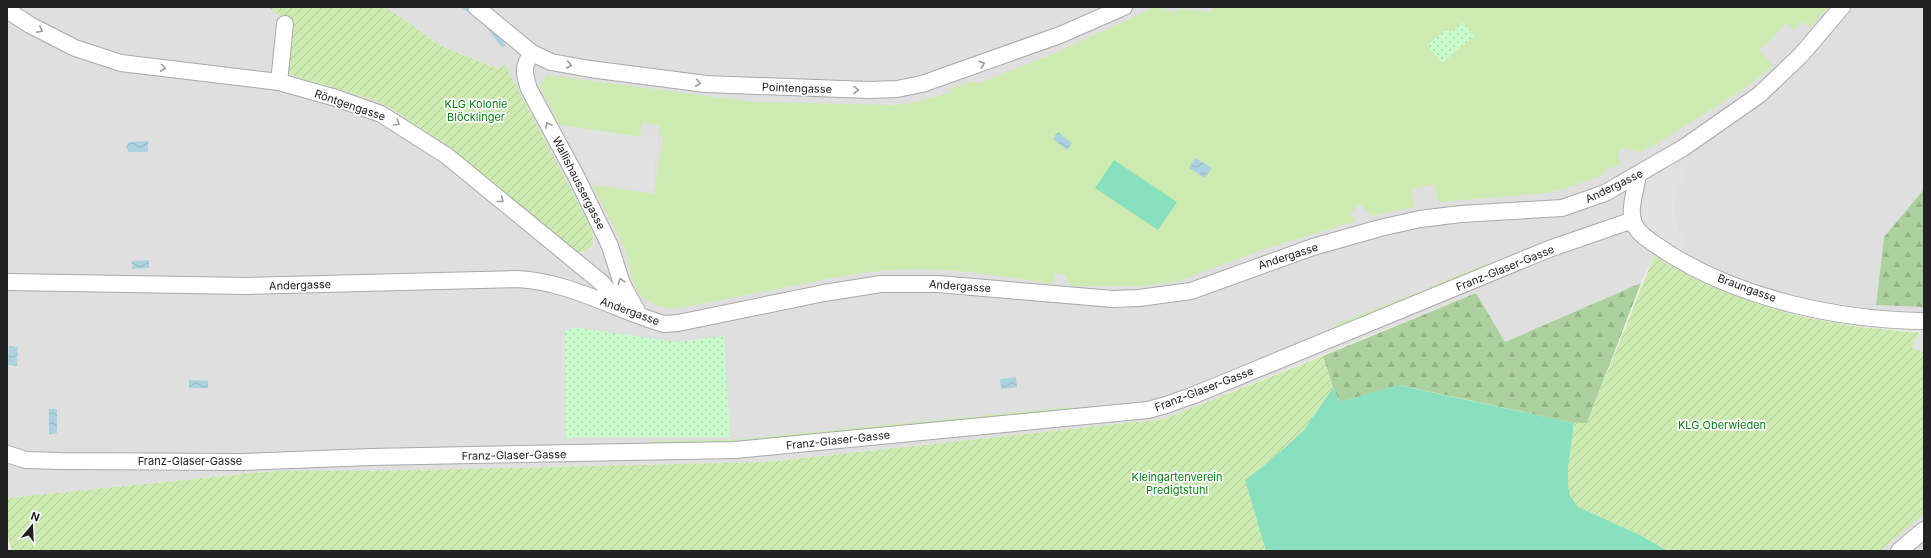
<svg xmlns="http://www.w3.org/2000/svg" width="1931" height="558" font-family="Inter,sans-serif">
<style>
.residential{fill:#e0dfdf}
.grass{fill:#cdebb0}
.forest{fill:url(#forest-firs)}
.park{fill:url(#park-dots)}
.garden{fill:url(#garden-furrows)}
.pitch{fill:#88e0be}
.parking{fill:#e2e2e2}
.water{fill:url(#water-waves)}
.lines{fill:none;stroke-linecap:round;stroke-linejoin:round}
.stream{stroke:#aad3df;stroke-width:4.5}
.minor-casing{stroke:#a9a9a9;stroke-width:18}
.minor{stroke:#fff;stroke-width:16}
.oneway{stroke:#9c9c9c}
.labels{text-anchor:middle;stroke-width:3.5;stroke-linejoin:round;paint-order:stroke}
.street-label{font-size:11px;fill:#222;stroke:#fff}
.park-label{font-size:11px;fill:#0c8416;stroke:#fff}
</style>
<defs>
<pattern id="forest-firs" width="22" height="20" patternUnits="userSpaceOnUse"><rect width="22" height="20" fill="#add19e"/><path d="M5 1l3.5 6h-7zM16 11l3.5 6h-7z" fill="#95b388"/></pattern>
<pattern id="park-dots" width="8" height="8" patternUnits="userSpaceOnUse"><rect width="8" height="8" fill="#c8facc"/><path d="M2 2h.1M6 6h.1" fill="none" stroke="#acd6af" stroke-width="1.8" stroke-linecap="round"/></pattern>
<pattern id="garden-furrows" width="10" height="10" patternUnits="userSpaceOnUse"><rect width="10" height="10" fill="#cdebb0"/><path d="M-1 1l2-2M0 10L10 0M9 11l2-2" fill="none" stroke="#b0c997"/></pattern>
<pattern id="water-waves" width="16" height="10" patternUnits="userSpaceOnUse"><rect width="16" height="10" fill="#aad3df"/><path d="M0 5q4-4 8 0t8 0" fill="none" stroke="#92b5bf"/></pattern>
</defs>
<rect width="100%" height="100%" fill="#f2efe9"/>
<!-- residential -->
<g class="residential">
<polygon points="7,7 267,7 293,23 288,74 368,98 389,107 447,146 577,252 582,253 590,249 594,243 594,235 505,65 499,69 439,45 395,13 383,7 1924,7 1924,189 1884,237 1876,305 1924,307 1924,332 1861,327 1830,323 1786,313 1722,292 1686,276 1654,256 1641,283 1505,342 1476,293 1164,419 766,462 371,471 274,471 7,498"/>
<polygon points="1924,514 1924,551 1880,551 1899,534"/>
</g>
<!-- grass -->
<g class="grass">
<path d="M 1155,7 L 1160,7 L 1174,13 L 1181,9 L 1209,12 L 1216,7 L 1828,7 L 1810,28 L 1802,21 L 1794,30 L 1786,23 L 1768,43 L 1759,49 L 1773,66 L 1748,86 L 1653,146 L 1640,152 L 1624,148 L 1618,153 L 1621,164 L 1603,171 L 1604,175 L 1560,190 L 1547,193 L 1438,202 L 1435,184 L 1411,189 L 1414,207 L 1371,216 L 1360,204 L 1350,214 L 1356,221 L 1259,251 L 1176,282 L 1137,286 L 1071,286 L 1065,275 L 1054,273 L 1053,284 C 1007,277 960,269 913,269 C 888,269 863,273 838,277 L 680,308 C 660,310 641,302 633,282 C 629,272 630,261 626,252 C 617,229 603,207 592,186 L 595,185 L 654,194 L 663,136 L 659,135 L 659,125 L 642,123 L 640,137 L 560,125 L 540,86 L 547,75 L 752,102 L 895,105 L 917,102 L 952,92 L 951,89 L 973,81 L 976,84 L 1046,57 Z"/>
<polygon points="1488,263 1490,266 1429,291 1427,288"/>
<polygon points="1421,291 1422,294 1338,328 1336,324"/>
<polygon points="1072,407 1072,409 938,423 937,420"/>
<polygon points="936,420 936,423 730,443 651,444 651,441 730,440"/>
</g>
<!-- forest -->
<g class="forest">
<polygon points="1924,189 1924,307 1876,305 1884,237"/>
<polygon points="1641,283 1587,423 1574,423 1399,385 1340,402 1333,388 1323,356 1476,293 1505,342"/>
</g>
<!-- park -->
<g class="park">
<polygon points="1463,22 1474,36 1442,63 1427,45 1447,29 1450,33"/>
<polygon points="573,327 677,342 724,336 730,437 578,437 566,440 565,330 570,330"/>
</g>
<!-- garden -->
<g class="garden">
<path d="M 267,7 L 383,7 L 395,13 L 439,45 L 498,69 L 505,65 L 587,220 C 592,230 599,244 586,251 C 583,252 580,253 577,252 C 573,251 568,246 564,244 L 447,146 L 389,107 L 368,98 L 288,74 L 293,24 Z"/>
<path d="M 1654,256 C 1724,298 1799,322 1881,329 C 1895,330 1910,333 1924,332 L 1924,514 L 1880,551 L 1668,551 L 1638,534 L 1578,507 L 1570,495 L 1568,486 L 1568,469 L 1574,423 L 1587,423 Z"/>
<polygon points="1323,356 1333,388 1304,430 1271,460 1245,480 1266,551 12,551 7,535 7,498 274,471 371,471 766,462 1164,419"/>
</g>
<!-- pitch -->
<g class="pitch">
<polygon points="1114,160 1177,202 1158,230 1095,188"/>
<polygon points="1398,385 1574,423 1568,469 1568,486 1570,495 1578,507 1638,534 1668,551 1266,551 1245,480 1271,460 1304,430 1333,388 1340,402"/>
</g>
<!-- parking -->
<g class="parking">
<polygon points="562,125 640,137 658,137 652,190 592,182"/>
<polygon points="1686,162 1682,170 1686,173 1677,192 1674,209 1677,227 1686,247 1684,253 1658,237 1659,234 1648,226 1644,218 1643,202 1649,183 1662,175 1661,172 1672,165 1675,170"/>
<polygon points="1919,332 1924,332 1924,352 1912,348"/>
</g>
<!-- water -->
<g class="water">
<polygon points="1058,132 1072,143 1067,150 1053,139"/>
<polygon points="148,141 148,152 129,152 126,147 129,142"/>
<polygon points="1195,158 1212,168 1205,178 1189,168"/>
<polygon points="149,260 149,268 132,269 132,261"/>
<polygon points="9,346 18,347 17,366 8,365"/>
<polygon points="1016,377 1017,387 1001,389 1000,379"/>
<polygon points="189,380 208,381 208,388 189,388"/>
<polygon points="49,409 57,409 57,433 49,434"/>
</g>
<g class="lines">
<!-- stream -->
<g class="stream">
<polyline points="464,7 474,14"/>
<polyline points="488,26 503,45"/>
</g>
<!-- minor casing -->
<g class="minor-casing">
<g id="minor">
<polyline points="476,7 532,53 551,62 590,69 706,84 869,90 897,89 922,84 1060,35 1124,7"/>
<polyline points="7,10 30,25 75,48 121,63 279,82 336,98 381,114 447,156 602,283 619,304 626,307"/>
<path d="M 532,53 C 522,67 524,73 529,89 L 576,176 L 610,246 L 622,284 L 637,311"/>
<polyline points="279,82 285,24"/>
<path d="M 1638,175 C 1636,190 1627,212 1635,226 C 1642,238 1657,245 1668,253 C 1741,299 1838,320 1924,321"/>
<path d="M 7,282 L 246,286 L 517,279 C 571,282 613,309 664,324 L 678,323 L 824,293 L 881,284 L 938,284 L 1113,299 L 1139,298 L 1191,291 L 1313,247 L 1380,228 L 1420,219 L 1461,214 L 1562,208 L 1605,193 L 1683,148 L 1759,95 L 1801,55 L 1842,7"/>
<polyline points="7,454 26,460 60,461 242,462 370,457 735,450 1148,410 1166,405 1194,395 1549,249 1633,220"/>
<polyline points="1899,551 1924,530"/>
</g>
</g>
<!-- minor -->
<use href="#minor" class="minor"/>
</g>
<!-- one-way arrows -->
<defs><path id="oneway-chevron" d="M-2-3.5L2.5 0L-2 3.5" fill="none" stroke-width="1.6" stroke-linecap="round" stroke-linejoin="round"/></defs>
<g class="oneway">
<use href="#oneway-chevron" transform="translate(40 30) rotate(27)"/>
<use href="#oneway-chevron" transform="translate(982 64) rotate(-19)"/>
<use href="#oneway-chevron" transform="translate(569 65) rotate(11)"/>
<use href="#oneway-chevron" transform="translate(163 68) rotate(7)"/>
<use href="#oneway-chevron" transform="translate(698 83) rotate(7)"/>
<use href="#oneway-chevron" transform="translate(856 90) rotate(1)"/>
<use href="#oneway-chevron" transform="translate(397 123) rotate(31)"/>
<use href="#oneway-chevron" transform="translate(548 125) rotate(-119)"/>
<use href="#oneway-chevron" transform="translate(501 200) rotate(39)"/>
<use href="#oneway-chevron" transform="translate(621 281) rotate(-107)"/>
</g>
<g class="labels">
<!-- street labels -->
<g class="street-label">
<text transform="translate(797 88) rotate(2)" y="4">Pointengasse</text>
<text transform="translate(350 105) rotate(19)" y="4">Röntgengasse</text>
<text transform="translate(579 183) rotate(63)" y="4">Wallishaussergasse</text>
<text transform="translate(1614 186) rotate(-26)" y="4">Andergasse</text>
<text transform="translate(1288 256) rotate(-18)" y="4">Andergasse</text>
<text transform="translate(1505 268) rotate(-22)" y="4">Franz-Glaser-Gasse</text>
<text transform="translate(300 285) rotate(-2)" y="4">Andergasse</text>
<text transform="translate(960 286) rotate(4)" y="4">Andergasse</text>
<text transform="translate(1747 288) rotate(20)" y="4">Braungasse</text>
<text transform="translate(630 311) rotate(20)" y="4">Andergasse</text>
<text transform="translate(1204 389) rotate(-21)" y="4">Franz-Glaser-Gasse</text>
<text transform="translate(838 440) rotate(-6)" y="4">Franz-Glaser-Gasse</text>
<text transform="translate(514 455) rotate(-1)" y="4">Franz-Glaser-Gasse</text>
<text x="190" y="465">Franz-Glaser-Gasse</text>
</g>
<!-- park labels -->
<g class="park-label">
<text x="476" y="108">KLG Kolonie<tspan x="476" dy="13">Blöcklinger</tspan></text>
<text x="1722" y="429">KLG Oberwieden</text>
<text x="1177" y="481">Kleingartenverein<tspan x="1177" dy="13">Predigtstuhl</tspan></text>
</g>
</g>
<!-- border -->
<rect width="1931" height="558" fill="none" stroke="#222222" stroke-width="16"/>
<!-- north arrow -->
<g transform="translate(32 526) rotate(19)" stroke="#ffffff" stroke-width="3" paint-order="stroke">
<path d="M0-3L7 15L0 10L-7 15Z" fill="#222222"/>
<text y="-6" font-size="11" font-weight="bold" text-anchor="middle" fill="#222222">N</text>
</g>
</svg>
